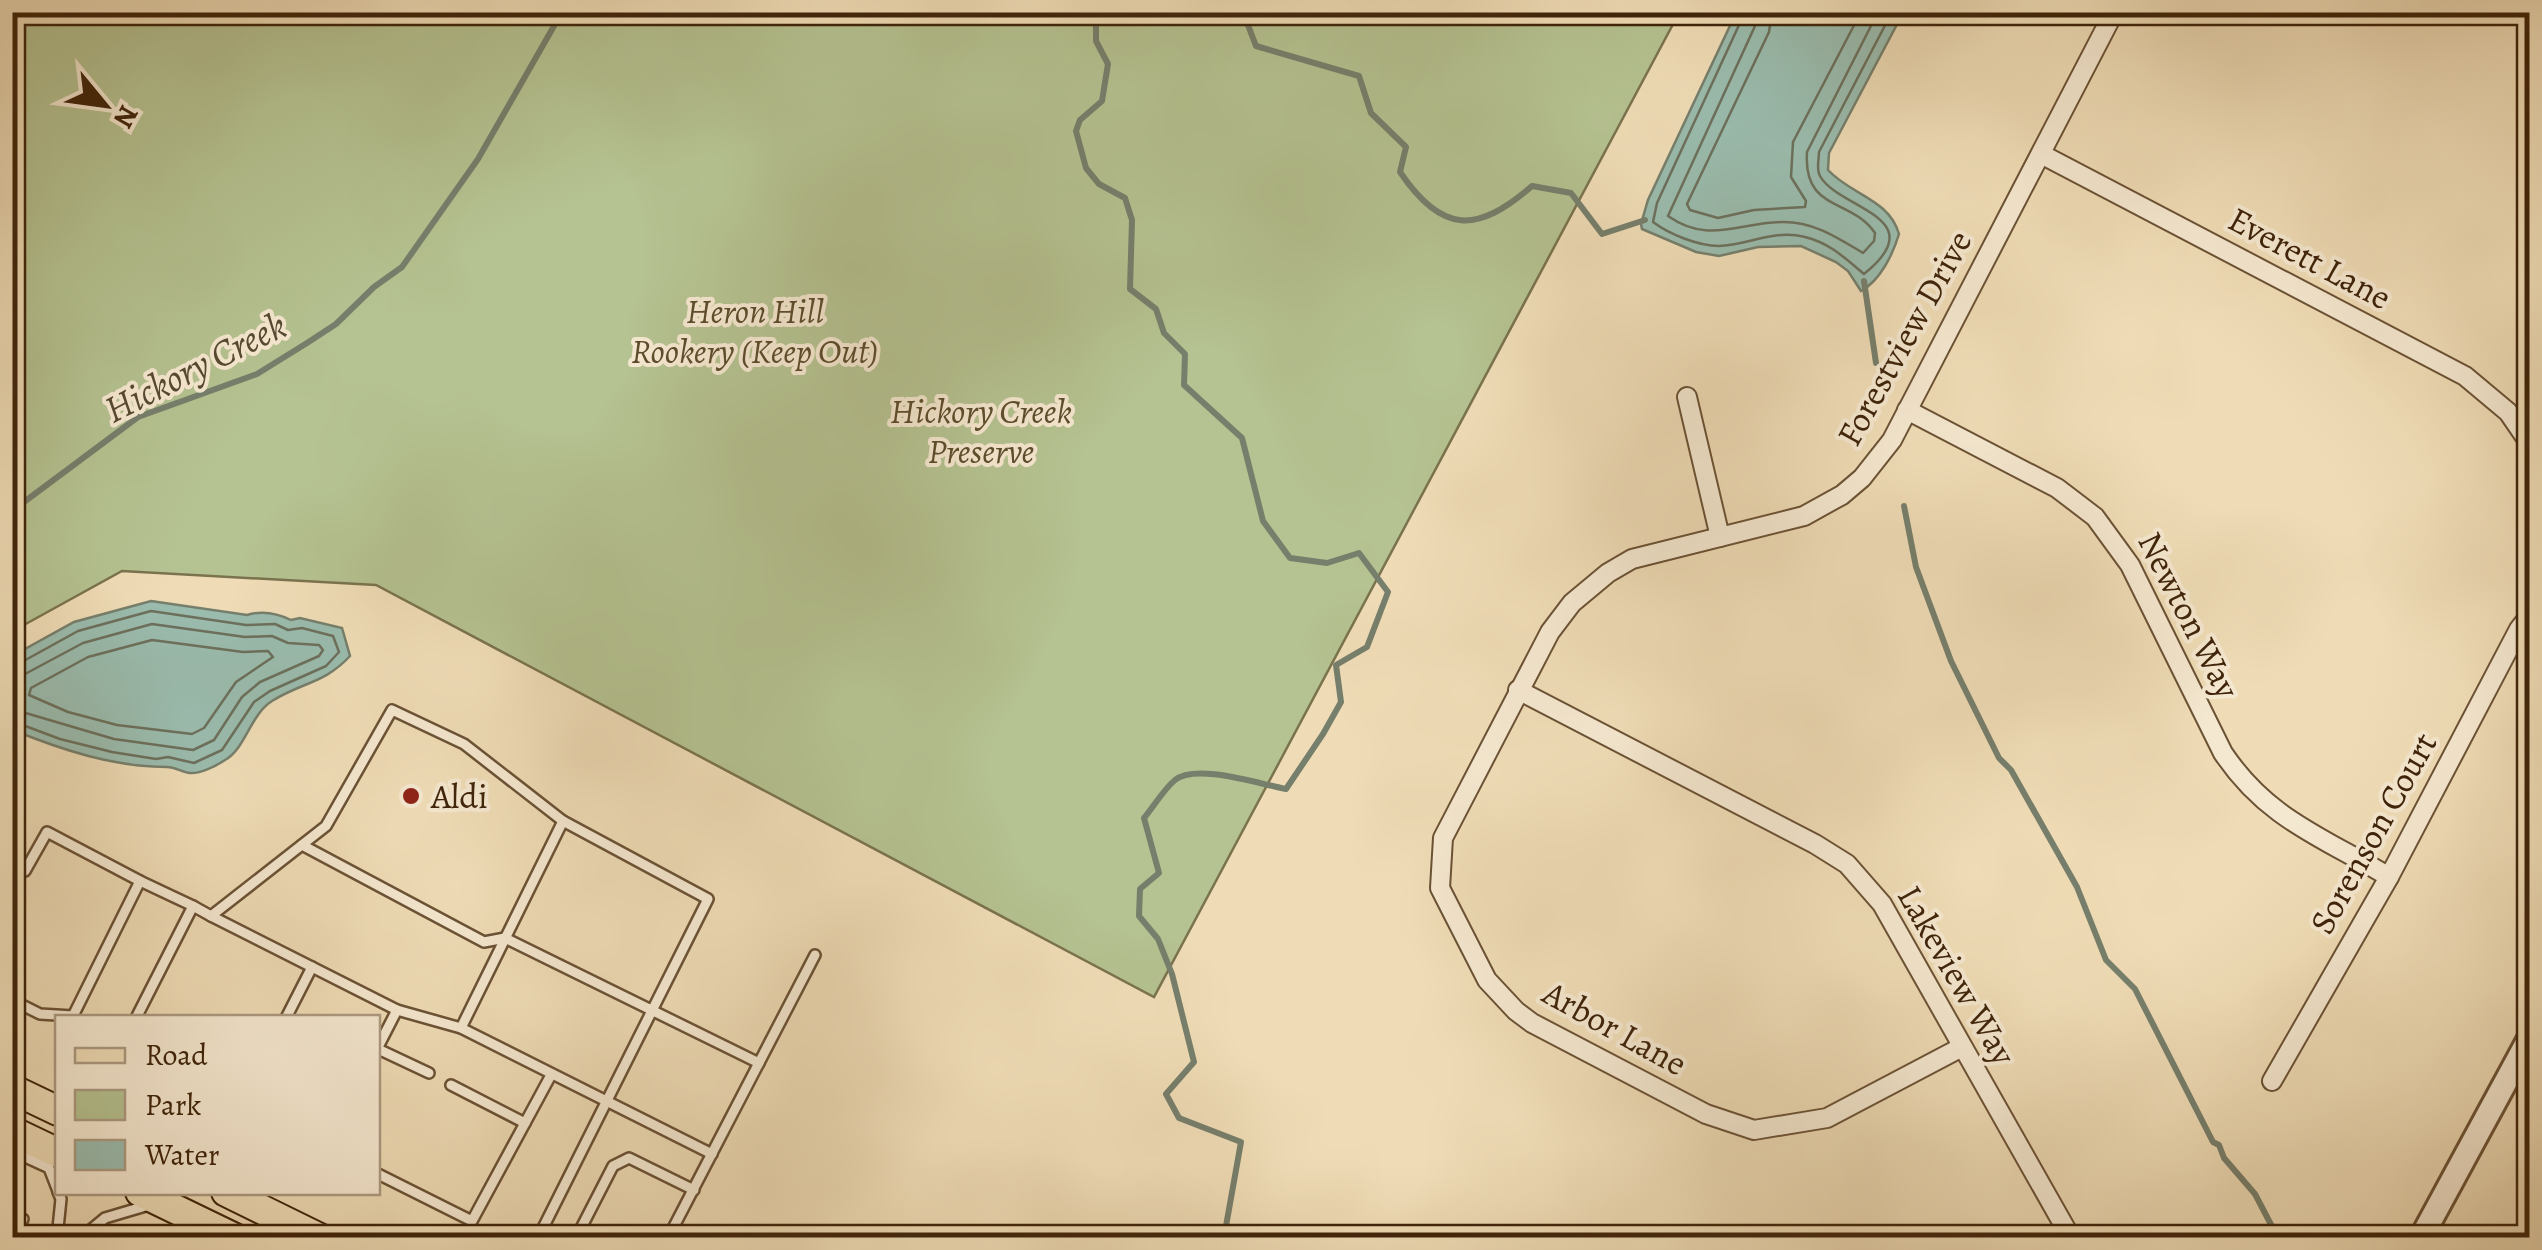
<svg xmlns="http://www.w3.org/2000/svg" width="2542" height="1250" font-family="Alegreya,serif">
<style>
.green{fill:#b5c291;stroke:#7a734e;stroke-width:2.5}
.water{fill:#9abcae;stroke:#767f6c;stroke-width:2.5}
.lines{fill:none;stroke-linecap:round;stroke-linejoin:round}
.shore{stroke:#6c705c;stroke-width:2.5}
.stream{stroke:#767f6c;stroke-width:6}
.service-casing{stroke:#6b5235;stroke-width:14}
.minor-casing{stroke:#6b5235;stroke-width:22}
.tertiary-casing{stroke:#6b5235;stroke-width:28}
.primary-casing{stroke:#3f240a;stroke-width:32}
.service{stroke:#f5e8d0;stroke-width:9}
.minor{stroke:#f5e8d0;stroke-width:18}
.tertiary{stroke:#f5e8d0;stroke-width:22}
.primary{stroke:#efdcb6;stroke-width:28}
.poi-dot{fill:#8f2418;stroke:#f5e8d0;stroke-width:4}
.labels{text-anchor:middle;stroke-width:8;stroke-linejoin:round;paint-order:stroke}
.street-label{font-size:35px;fill:#3f240a;stroke:#f5e8d0}
.park-label{font-size:35px;font-style:italic;fill:#5c4c2c;stroke:#f5e8d0}
.poi-label{font-size:35px;fill:#3f240a;stroke:#f5e8d0;text-anchor:start}
.water-label{font-size:38px;font-style:italic;fill:#564a33;stroke:#f5e8d0}
</style>
<rect width="100%" height="100%" fill="#efdcb6"/>
<filter id="stains"><feTurbulence type="fractalNoise" baseFrequency=".002" numOctaves="4"/><feColorMatrix values="0 0 0 0 .2 0 0 0 0 .09 0 0 0 0 .02 0 0 0 .5 -.17"/></filter>
<radialGradient id="worn" r=".72"><stop offset=".6" stop-color="#630" stop-opacity="0"/><stop offset="1" stop-color="#630" stop-opacity=".3"/></radialGradient>
<!-- green -->
<polygon class="green" points="13,12 1679,12 1679,13 1154,997 376,585 122,571 13,631"/>
<!-- water -->
<g class="water">
<path d="M 1736,13 L 1903,13 L 1829,153 L 1828,170 C 1851,195 1889,199 1899,234 C 1893,254 1880,281 1861,291 L 1848,271 L 1836,262 L 1801,246 L 1758,247 L 1719,256 L 1696,252 L 1642,229 L 1641,224 L 1648,200 Z"/>
<path d="M 151,601 L 247,615 C 263,610 277,613 291,620 L 300,618 L 342,628 L 350,656 C 324,684 302,682 272,701 C 250,715 246,748 225,760 C 216,766 200,774 190,773 C 182,772 175,767 167,767 C 114,767 62,750 13,730 L 12,659 L 16,654 L 74,622 Z"/>
</g>
<g class="lines">
<!-- shore -->
<g class="shore">
<path d="M 1745,12 L 1657,203 L 1653,222 C 1669,234 1698,246 1719,246 C 1748,245 1774,229 1805,237 C 1830,243 1846,259 1864,274 C 1935,217 1838,209 1820,176 C 1816,169 1819,160 1819,152 L 1892,12"/>
<path d="M 1757,12 L 1755,26 L 1668,216 C 1709,245 1740,222 1783,222 C 1815,222 1838,238 1863,253 L 1874,241 L 1875,233 C 1850,197 1803,212 1807,152 L 1878,12"/>
<polyline points="1772,12 1769,32 1687,204 1690,210 1718,218 1754,210 1805,207 1806,201 1791,177 1793,142 1861,12"/>
<polygon points="152,640 243,652 268,651 273,657 236,682 204,728 192,734 117,725 68,712 29,695 31,688 88,657"/>
<polyline points="12,664 20,663 78,631 151,611 246,625 275,624 288,630 302,628 333,636 339,652 326,666 270,691 254,702 222,750 194,763 168,757 156,759 112,752 60,739 12,721"/>
<polyline points="12,677 25,674 83,643 152,624 245,637 272,636 288,643 319,645 323,650 319,656 260,682 242,697 214,740 193,750 114,739 12,709"/>
</g>
<!-- stream -->
<g class="stream">
<path d="M 1096,12 L 1096,41 L 1108,64 L 1102,101 L 1080,120 L 1076,131 L 1086,168 L 1099,184 L 1125,198 L 1132,220 L 1130,289 L 1156,309 L 1164,333 L 1185,354 L 1184,385 L 1242,438 L 1263,521 L 1290,558 L 1327,563 L 1359,553 L 1388,592 L 1367,647 L 1336,665 L 1341,702 L 1323,734 L 1286,789 C 1259,784 1196,763 1175,780 C 1164,789 1154,806 1144,818 L 1159,873 L 1140,889 L 1139,916 L 1158,939 L 1172,974 L 1194,1062 L 1166,1094 L 1179,1118 L 1241,1142 L 1226,1226 L 1227,1238"/>
<path d="M 1243,12 L 1256,46 L 1359,76 L 1371,113 L 1406,147 L 1400,172 C 1442,234 1477,234 1532,186 L 1571,193 L 1602,234 L 1645,220"/>
<polyline points="1864,281 1876,363"/>
<polyline points="1904,506 1916,567 1951,661 1999,758 2011,770 2077,887 2106,960 2135,989 2213,1142 2219,1145 2224,1158 2255,1194 2278,1238"/>
<polyline points="12,511 138,417 257,374 307,343 336,324 374,287 402,267 478,159 554,26 556,12"/>
</g>
<!-- service casing -->
<g class="service-casing">
<g id="service">
<polyline points="302,845 484,942 505,938 759,1063"/>
<polyline points="25,871 47,832 140,881"/>
<polyline points="211,916 397,1010 461,1028 712,1154"/>
<polyline points="12,1000 40,1014 73,1016"/>
<polyline points="75,1018 73,1016 140,881 193,906"/>
<polyline points="136,1018 193,906 211,916 326,826 392,710 464,744 563,821 708,899 538,1238"/>
<polyline points="286,1018 312,967"/>
<polyline points="461,1028 563,821"/>
<polyline points="378,1047 397,1010"/>
<polyline points="378,1049 429,1073"/>
<polyline points="451,1085 525,1123"/>
<polyline points="12,1151 49,1168 58,1191"/>
<polyline points="378,1174 472,1221 551,1075"/>
<polyline points="12,1214 23,1219 15,1238"/>
<polyline points="57,1238 61,1199 58,1192"/>
<polyline points="81,1238 105,1218 149,1205"/>
<polyline points="576,1238 613,1166 629,1158 694,1190"/>
<polyline points="668,1238 815,955"/>
</g>
</g>
<!-- minor casing -->
<g class="minor-casing">
<g id="minor">
<polyline points="2041,154 2465,376 2508,412 2530,444"/>
<polyline points="1687,397 1720,537"/>
<path d="M 1907,410 L 2057,488 L 2095,517 L 2130,565 L 2223,753 C 2268,820 2323,837 2389,877"/>
<polyline points="1518,690 1815,844 1847,864 1882,904 2071,1238"/>
<polyline points="1962,1047 1827,1118 1754,1130 1706,1114 1532,1023 1516,1011 1487,980 1440,888 1443,838 1550,632 1572,603 1608,573 1632,559 1804,516 1842,495 1862,478 1892,440 2114,12"/>
<polyline points="2272,1081 2389,877 2519,629 2530,615"/>
</g>
</g>
<!-- tertiary casing -->
<g class="tertiary-casing">
<polyline id="tertiary" points="2421,1238 2530,1037"/>
</g>
<!-- primary casing -->
<g class="primary-casing">
<g id="primary">
<polyline points="12,1089 58,1111"/>
<polyline points="12,1131 58,1153"/>
<polyline points="140,1192 235,1238"/>
<polyline points="226,1192 320,1238"/>
</g>
</g>
<!-- service -->
<use href="#service" class="service"/>
<!-- minor -->
<use href="#minor" class="minor"/>
<!-- tertiary -->
<use href="#tertiary" class="tertiary"/>
<!-- primary -->
<use href="#primary" class="primary"/>
</g>
<!-- markers -->
<circle class="poi-dot" cx="411" cy="796" r="10"/>
<g class="labels">
<!-- street labels -->
<g class="street-label">
<text transform="translate(2310 258) rotate(28)" y="12">Everett Lane</text>
<text transform="translate(1904 338) rotate(-61)" y="12">Forestview Drive</text>
<text transform="translate(2189 615) rotate(63)" y="12">Newton Way</text>
<text transform="translate(2373 833) rotate(-61)" y="12">Sorenson Court</text>
<text transform="translate(1957 975) rotate(60)" y="12">Lakeview Way</text>
<text transform="translate(1615 1028) rotate(29)" y="12">Arbor Lane</text>
</g>
<!-- park labels -->
<g class="park-label">
<text x="755" y="323">Heron Hill<tspan x="755" dy="40">Rookery (Keep Out)</tspan></text>
<text x="981" y="423">Hickory Creek<tspan x="981" dy="40">Preserve</tspan></text>
</g>
<!-- poi labels -->
<g class="poi-label">
<text x="431" y="808">Aldi</text>
</g>
<!-- water labels -->
<g class="water-label">
<text transform="translate(195 367) rotate(-27)" y="13">Hickory Creek</text>
</g>
</g>
<!-- margin -->
<rect width="2542" height="1250" fill="none" stroke="#efdcb6" stroke-width="50"/>
<rect x="15" y="15" width="2512" height="1220" fill="none" stroke="#3f240a" stroke-width="5"/>
<rect x="25" y="25" width="2492" height="1200" fill="none" stroke="#3f240a" stroke-width="2.5"/>
<!-- legend -->
<rect x="55" y="1015" width="325" height="180" fill="#f5e8d0" stroke="#ac9a81" stroke-width="2.5"/>
<rect x="75" y="1048" width="50" height="15" fill="#efdcb6" stroke="#ac9a81" stroke-width="2.5"/>
<text x="145" y="1065" font-size="30" fill="#3f240a">Road</text>
<rect x="75" y="1090" width="50" height="30" fill="#b5c291" stroke="#ac9a81" stroke-width="2.5"/>
<text x="145" y="1115" font-size="30" fill="#3f240a">Park</text>
<rect x="75" y="1140" width="50" height="30" fill="#9abcae" stroke="#ac9a81" stroke-width="2.5"/>
<text x="145" y="1165" font-size="30" fill="#3f240a">Water</text>
<!-- north arrow -->
<g transform="translate(105 105) rotate(119)" stroke="#f5e8d0" stroke-width="8" paint-order="stroke">
<path d="M0-8L18 38L0 25L-18 38Z" fill="#3f240a"/>
<text y="-15" font-size="28" font-weight="bold" text-anchor="middle" fill="#3f240a">N</text>
</g>
<rect width="100%" height="100%" filter="url(#stains)"/>
<rect width="100%" height="100%" fill="url(#worn)"/>
</svg>
